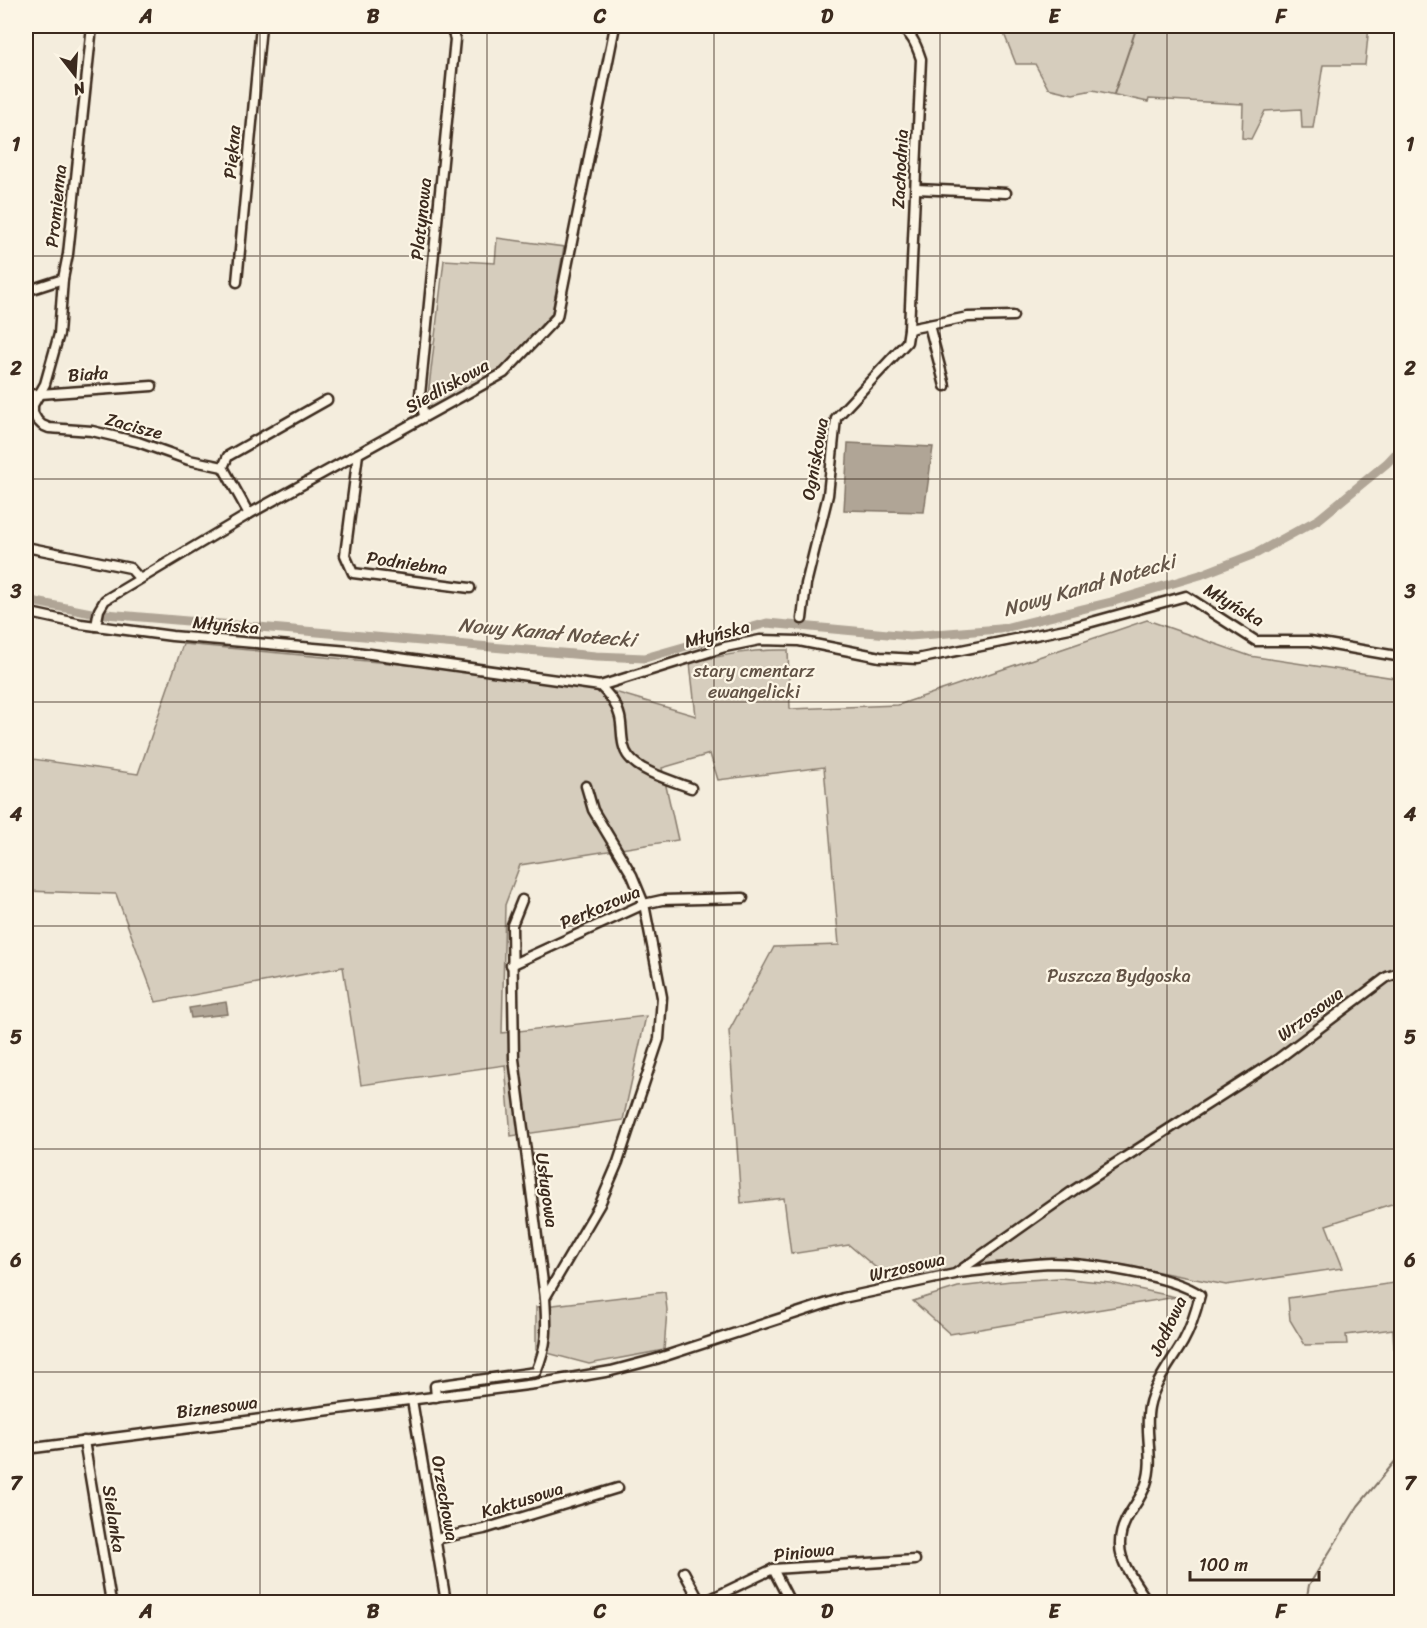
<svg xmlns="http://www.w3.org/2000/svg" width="1427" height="1628" font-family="Sriracha,sans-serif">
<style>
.green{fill:#d6cdbd;stroke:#887c6e;stroke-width:1.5}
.water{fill:#b0a596;stroke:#817466;stroke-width:1.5}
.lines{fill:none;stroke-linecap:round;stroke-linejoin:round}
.stream{stroke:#817466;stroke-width:2}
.canal{stroke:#b0a596;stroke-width:9}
.street-casing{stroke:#3b2a1e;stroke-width:13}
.street{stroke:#fcf5e5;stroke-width:8}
.grid{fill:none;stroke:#3b2a1e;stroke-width:1.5;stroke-opacity:0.55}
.labels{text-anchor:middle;stroke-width:4.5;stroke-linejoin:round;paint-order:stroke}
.street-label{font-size:18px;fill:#3b2a1e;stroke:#fcf5e5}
.park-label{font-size:18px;fill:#625346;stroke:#fcf5e5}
.water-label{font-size:20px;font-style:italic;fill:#645548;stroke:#fcf5e5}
.neatline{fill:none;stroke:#3b2a1e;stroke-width:2}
.grid-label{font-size:20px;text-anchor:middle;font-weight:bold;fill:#3b2a1e}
</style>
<rect width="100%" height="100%" fill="#f4eddd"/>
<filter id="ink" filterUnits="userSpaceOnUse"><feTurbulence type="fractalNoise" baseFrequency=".0167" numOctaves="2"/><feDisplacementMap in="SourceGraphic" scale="12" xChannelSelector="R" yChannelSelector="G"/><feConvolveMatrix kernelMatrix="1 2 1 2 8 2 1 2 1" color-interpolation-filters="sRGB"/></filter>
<g filter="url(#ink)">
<!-- green -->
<g class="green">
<polygon points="1001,26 1369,26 1365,65 1323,65 1313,128 1302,128 1301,109 1265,111 1251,139 1242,138 1243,104 1149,99 1148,102 1093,90 1073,94 1048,88 1035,64 1016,64"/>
<polygon points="497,238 564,247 552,313 502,368 431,407 427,404 444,260 495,263"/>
<path d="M 1147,620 L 1250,656 L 1401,679 L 1401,1201 L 1326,1225 L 1343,1268 L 1226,1285 L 1108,1262 L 1040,1258 L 978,1264 L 894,1283 L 849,1245 L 791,1254 L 784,1198 L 741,1203 L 729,1031 L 774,947 L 839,945 L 824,767 L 718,780 L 710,754 L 662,768 L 678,840 L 520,865 L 505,905 L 502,1033 L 646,1016 L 623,1120 L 511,1136 L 505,1065 L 361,1085 L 343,967 L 156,1002 L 116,894 L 26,891 L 26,758 L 138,774 L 183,644 L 574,680 L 696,716 L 690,663 C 723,655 754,649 788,650 L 790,709 L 898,705 Z"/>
<polygon points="1060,1278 1110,1283 1176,1297 950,1334 913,1301 958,1287 1011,1281"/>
<polygon points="1401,1282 1401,1349 1394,1348 1393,1329 1346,1335 1347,1344 1305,1345 1290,1320 1288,1298"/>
<polygon points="665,1292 667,1310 664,1350 589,1364 536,1350 536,1307"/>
</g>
<!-- water -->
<g class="water">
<polygon points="848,443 933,447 924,512 844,510"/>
<polygon points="226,1002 228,1014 191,1018 189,1008"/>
</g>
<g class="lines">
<!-- stream -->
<g class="stream">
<polyline points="1114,94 1137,26"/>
<polyline points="1306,1602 1309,1585 1358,1506 1402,1453"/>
</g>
<!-- canal -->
<g class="canal">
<polyline points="26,600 91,613"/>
<polyline points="106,614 596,656 645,658 767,623 910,636 1000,629 1111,602 1200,575 1257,553 1319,519 1387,463 1402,447"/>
</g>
<!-- street casing -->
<g class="street-casing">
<g id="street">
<polyline points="92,26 68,254 63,279 59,334 45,384 33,405 33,413 37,420 42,425 49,428 92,431 138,442 189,460 223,467"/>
<path d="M 897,26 C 912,33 916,44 921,59 L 909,329 L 968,317 L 1013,316"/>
<polyline points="916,189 1006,193"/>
<polyline points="237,282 261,26"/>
<polyline points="26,291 63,279"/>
<polyline points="929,325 945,386"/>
<polyline points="26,395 152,386"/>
<polyline points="424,416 420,395 455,39 451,26"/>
<polyline points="358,454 345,555 353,573 470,588"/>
<polyline points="249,514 223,467 228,456 327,400"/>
<polyline points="26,547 130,568 139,578"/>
<polyline points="26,612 81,624 172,636 349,651 600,686 725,647 760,640 799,641 880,657 917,659 1070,628 1186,596 1256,641 1310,641 1402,657"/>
<polyline points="802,619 806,584 828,495 836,418 907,342 909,329"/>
<polyline points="96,626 99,610 105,600 249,514 504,373 557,317 615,26"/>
<path d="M 600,686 C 609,695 617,704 620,717 C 623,730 620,746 629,757 C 640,772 673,781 691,788"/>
<polyline points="511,965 644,904 662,900 743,898"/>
<path d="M 958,1273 C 989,1270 1020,1264 1051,1263 C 1087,1263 1172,1275 1200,1295 C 1196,1311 1191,1328 1183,1342 C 1172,1361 1153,1385 1149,1407 C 1144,1433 1155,1459 1146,1484 C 1142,1497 1132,1508 1126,1520 C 1109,1554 1131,1575 1148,1602"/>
<polyline points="545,1298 600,1204 618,1162 659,1039 662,997 644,904 632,875 593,810 586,786"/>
<path d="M 436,1397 L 435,1386 L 536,1372 C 548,1343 547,1329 545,1298 L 514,1059 L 512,925 L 522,900"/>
<polyline points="412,1400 446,1602"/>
<polyline points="84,1441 111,1602"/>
<polyline points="26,1449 535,1384 611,1371 656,1359 843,1298 955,1274 1074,1190 1278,1059 1387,977 1402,972"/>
<polyline points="436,1539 484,1529 618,1488"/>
<polyline points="773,1569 790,1602"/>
<polyline points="684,1572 700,1602"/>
<polyline points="704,1602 773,1569 915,1560"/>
</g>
</g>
<!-- street -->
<use href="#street" class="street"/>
</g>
</g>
<!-- grid -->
<path class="grid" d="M 260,26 L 260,1602M 487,26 L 487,1602M 714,26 L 714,1602M 940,26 L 940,1602M 1167,26 L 1167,1602M 26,256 L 1402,256M 26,479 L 1402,479M 26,702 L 1402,702M 26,926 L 1402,926M 26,1149 L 1402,1149M 26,1372 L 1402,1372"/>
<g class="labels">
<!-- street labels -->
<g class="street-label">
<text transform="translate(232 152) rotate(-85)" y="6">Piękna</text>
<text transform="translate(900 169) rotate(-87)" y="6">Zachodnia</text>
<text transform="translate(56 206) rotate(-84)" y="6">Promienna</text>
<text transform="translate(421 219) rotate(-84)" y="6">Platynowa</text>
<text transform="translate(88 374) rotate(-4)" y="6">Biała</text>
<text transform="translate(447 386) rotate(-29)" y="6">Siedliskowa</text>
<text transform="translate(134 426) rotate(15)" y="6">Zacisze</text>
<text transform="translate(815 459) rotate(-80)" y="6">Ogniskowa</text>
<text transform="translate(407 563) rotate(8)" y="6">Podniebna</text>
<text transform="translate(1234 605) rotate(31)" y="6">Młyńska</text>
<text transform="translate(226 625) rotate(5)" y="6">Młyńska</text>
<text transform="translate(717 634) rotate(-14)" y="6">Młyńska</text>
<text transform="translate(600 907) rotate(-23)" y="6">Perkozowa</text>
<text transform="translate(1310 1014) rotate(-37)" y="6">Wrzosowa</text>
<text transform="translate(547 1190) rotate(82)" y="6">Usługowa</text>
<text transform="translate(907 1267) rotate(-13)" y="6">Wrzosowa</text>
<text transform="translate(1168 1326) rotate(-65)" y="6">Jodłowa</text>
<text transform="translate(217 1407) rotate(-7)" y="6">Biznesowa</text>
<text transform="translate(445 1498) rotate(80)" y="6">Orzechowa</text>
<text transform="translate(522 1500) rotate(-17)" y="6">Kaktusowa</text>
<text transform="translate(114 1519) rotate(81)" y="6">Sielanka</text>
<text transform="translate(804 1552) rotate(-6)" y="6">Piniowa</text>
</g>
<!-- park labels -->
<g class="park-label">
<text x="754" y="677">stary cmentarz<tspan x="754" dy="21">ewangelicki</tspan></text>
<text x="1119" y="982">Puszcza Bydgoska</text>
</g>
<!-- water labels -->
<g class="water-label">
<text transform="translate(1089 585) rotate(-16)" y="7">Nowy Kanał Notecki</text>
<text transform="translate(547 632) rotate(5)" y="7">Nowy Kanał Notecki</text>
</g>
</g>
<!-- margin -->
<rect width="1427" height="1628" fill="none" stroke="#fcf5e5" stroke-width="66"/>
<!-- north arrow -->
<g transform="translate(75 75) rotate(163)" stroke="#fcf5e5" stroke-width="4.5" paint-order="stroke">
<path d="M0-4.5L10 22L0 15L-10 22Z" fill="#3b2a1e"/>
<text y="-9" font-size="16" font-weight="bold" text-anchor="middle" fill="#3b2a1e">N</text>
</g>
<!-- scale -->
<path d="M1190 1571v9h129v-9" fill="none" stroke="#3b2a1e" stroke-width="3"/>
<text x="1199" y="1571" font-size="18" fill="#3b2a1e" stroke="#fcf5e5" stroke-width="4.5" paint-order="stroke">100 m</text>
<rect x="33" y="33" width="1361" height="1562" class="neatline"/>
<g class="grid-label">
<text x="146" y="23">A</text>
<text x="373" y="23">B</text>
<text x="600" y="23">C</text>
<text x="827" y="23">D</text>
<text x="1054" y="23">E</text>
<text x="1281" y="23">F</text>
<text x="16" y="151">1</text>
<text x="1410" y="151">1</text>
<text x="16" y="375">2</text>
<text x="1410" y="375">2</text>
<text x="16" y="598">3</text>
<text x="1410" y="598">3</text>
<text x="16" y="821">4</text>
<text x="1410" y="821">4</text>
<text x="16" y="1044">5</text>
<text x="1410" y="1044">5</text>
<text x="16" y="1267">6</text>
<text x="1410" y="1267">6</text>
<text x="16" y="1490">7</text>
<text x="1410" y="1490">7</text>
<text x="146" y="1618">A</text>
<text x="373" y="1618">B</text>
<text x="600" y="1618">C</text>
<text x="827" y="1618">D</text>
<text x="1054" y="1618">E</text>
<text x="1281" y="1618">F</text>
</g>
</svg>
